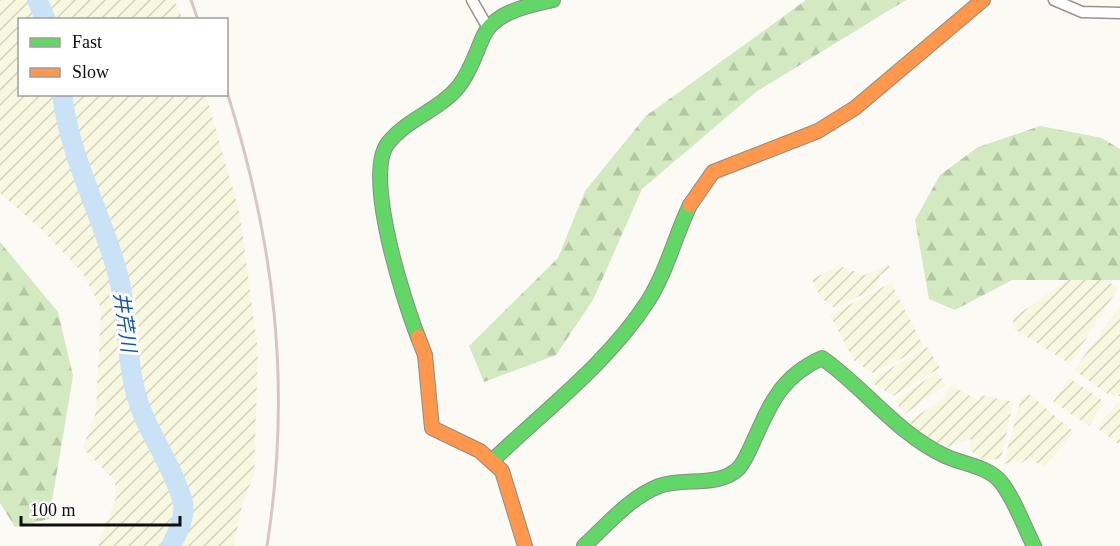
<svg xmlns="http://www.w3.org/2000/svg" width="1120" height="546" font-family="'Times New Roman','Noto Sans JP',serif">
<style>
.farmland{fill:url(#farmland-furrows)}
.forest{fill:url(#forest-firs)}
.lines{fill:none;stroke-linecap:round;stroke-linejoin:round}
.river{stroke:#cae2f6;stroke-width:20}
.street-casing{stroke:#959492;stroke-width:13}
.fast-casing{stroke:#8c8b88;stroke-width:16}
.slow-casing{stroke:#8c8b88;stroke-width:16}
.street{stroke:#fffefd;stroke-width:10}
.fast{stroke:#63d668;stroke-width:14}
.slow{stroke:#ff974d;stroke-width:14}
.rail{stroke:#d8c6c4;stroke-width:3}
.labels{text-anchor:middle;stroke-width:6;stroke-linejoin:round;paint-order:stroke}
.water-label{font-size:20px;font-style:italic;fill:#1558a2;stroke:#fff}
</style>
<defs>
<pattern id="farmland-furrows" width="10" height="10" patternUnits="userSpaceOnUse" patternTransform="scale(1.5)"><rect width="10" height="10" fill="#f8f7e0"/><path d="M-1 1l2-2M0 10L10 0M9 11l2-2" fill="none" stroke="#d3d3bf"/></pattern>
<pattern id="forest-firs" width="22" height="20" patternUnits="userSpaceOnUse" patternTransform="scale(1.5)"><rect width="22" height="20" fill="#d2e9c1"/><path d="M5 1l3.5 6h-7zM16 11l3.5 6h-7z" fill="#b3c7a5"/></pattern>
</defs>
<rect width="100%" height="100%" fill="#fcfaf4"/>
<!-- farmland -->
<g class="farmland">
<polygon points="0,0 174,0 183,19 20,20 20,94 206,95 240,214 258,352 254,474 242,506 234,546 97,546 116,498 115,481 83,448 96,412 101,308 82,272 39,227 0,193"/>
<polygon points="887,265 892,268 880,275 876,288 835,308 821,298 812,279 840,266 864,275"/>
<polygon points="1085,268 1118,288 1070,364 1013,328 1013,318"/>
<polygon points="891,283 924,347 873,373 854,361 830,315"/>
<polygon points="1120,306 1120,396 1108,394 1074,370"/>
<polygon points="927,347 940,368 893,396 869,381"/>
<polygon points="937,372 946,385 905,414 895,401"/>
<polygon points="1069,378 1105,402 1089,426 1053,402"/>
<polygon points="951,385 979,401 981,395 1013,402 1001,459 984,460 970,450 971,439 942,449 921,439 909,421 944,398"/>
<polygon points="1029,394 1074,432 1045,467 1028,459 1021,463 1015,460 1003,465 1021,399"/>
<polygon points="1120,403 1120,445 1097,428 1116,404"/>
</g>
<!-- forest -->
<g class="forest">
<polygon points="806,0 906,0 756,92 642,189 593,300 556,355 484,382 469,346 558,258 585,191 646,116"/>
<polygon points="1040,126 1102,138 1120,149 1120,280 1012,280 955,310 929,299 915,220 940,175 978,147"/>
<polygon points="0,242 58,312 73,376 49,519 15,527 0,503"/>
</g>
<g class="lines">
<!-- river -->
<g class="river">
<polyline points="37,0 46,20"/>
<path d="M 62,94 C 70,158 99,208 116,268 C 128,307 125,351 135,390 C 144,429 171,461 182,499 C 187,516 178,531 171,546"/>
</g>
<!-- street casing -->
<g class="street-casing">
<g id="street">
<polyline points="472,0 488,28"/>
<polyline points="1054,0 1082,12 1120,13"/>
</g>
</g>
<!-- fast casing -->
<g class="fast-casing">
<g id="fast">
<path d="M 418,337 C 404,301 363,175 388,143 C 408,118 440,110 459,86 C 471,70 475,55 483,37 C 495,11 528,6 553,0"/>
<path d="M 492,461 C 545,410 608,363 648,301 C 667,271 675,236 690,205"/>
<path d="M 584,546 C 607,525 629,498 659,486 C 683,477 719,488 739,468 C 745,461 750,449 754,440 C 771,402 782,376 822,358 C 865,388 896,433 945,456 C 962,464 986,466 999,480 C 1013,495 1024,527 1034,546"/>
</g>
</g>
<!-- slow casing -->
<g class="slow-casing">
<g id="slow">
<polyline points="690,205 713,172 818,131 855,108 983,0"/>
<polyline points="418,337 425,355 432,428 480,451 502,471 525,546"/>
</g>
</g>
<!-- street -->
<use href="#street" class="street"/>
<!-- fast -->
<use href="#fast" class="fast"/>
<!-- slow -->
<use href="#slow" class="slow"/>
<!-- rail -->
<g class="rail">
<polyline points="191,0 198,20"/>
<path d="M 226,89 C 275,242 292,387 267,546"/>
</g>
</g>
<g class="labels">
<!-- water labels -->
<g class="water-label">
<text transform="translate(125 322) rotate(82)" y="7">井芹川</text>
</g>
</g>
<!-- legend -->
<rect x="18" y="18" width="210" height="78" fill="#ffffff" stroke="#9f9f9f" stroke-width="1.5"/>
<rect x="30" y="38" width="30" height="9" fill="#63d668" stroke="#9f9f9f" stroke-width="1.5"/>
<text x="72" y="48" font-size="18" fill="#0e0e0e">Fast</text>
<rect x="30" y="68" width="30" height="9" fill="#ff974d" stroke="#9f9f9f" stroke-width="1.5"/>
<text x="72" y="78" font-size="18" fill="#0e0e0e">Slow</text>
<!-- scale -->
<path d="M21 516v9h159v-9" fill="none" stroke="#0e0e0e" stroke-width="3"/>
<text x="30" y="516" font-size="18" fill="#0e0e0e" stroke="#ffffff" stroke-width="4.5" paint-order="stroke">100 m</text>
</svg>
